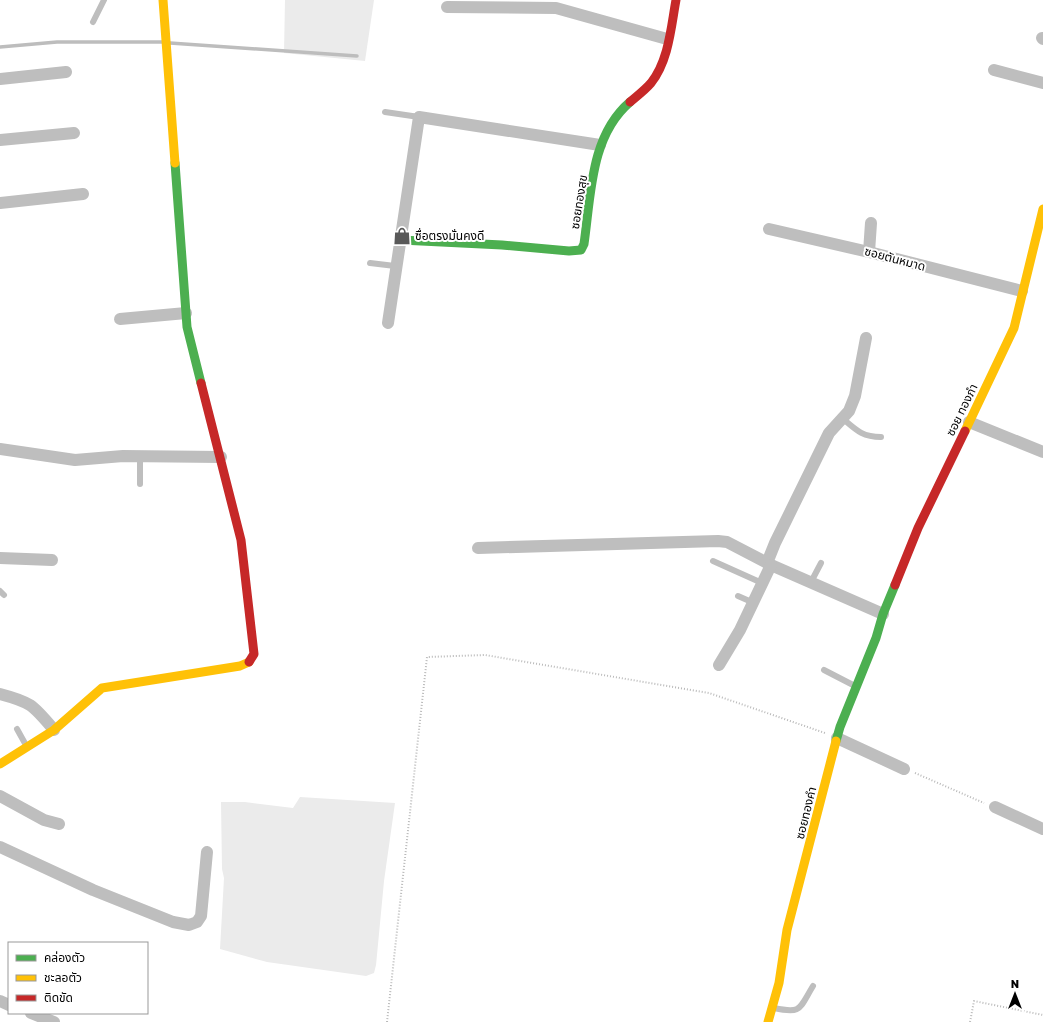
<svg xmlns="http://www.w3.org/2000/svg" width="1043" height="1022" font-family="'Golos Text','Noto Sans Thai',sans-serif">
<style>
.green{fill:#ebebeb}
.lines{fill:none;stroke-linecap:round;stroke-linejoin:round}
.stream{stroke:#bdbdbd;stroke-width:3.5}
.canal{stroke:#bdbdbd;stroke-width:12}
.path{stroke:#b9b9b9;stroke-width:2;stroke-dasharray:1 2;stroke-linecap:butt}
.lane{stroke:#bebebe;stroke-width:6}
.street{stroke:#bebebe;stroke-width:12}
.fast{stroke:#4caf50;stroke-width:9}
.slow{stroke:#ffc107;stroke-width:9}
.jam{stroke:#c62828;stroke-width:9}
.labels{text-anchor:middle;stroke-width:4;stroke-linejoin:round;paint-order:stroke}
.street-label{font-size:12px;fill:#000;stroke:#fff}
.poi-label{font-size:12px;fill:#000;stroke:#fff;text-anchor:start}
</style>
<rect width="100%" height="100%" fill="#fff"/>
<!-- green -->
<g class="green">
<polygon points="285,0 374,0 365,61 284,53"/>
<polygon points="300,797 395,803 384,881 376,965 374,973 366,976 267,962 220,949 224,878 222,869 221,802 245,802 293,808"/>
</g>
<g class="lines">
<!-- stream -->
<g class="stream">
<polyline points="170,43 357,56"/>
<polyline points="0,47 57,42 162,42"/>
</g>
<!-- canal -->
<g class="canal">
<polyline points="0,1001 9,1005"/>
<polyline points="31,1013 54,1022"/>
</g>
<!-- path -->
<g class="path">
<polyline points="915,773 984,803"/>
<polyline points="387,1022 427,657 485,655 709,693 825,733"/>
<polyline points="970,1022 974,1001 1043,1015"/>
</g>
<!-- lane -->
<g class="lane">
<polyline points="93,22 104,0"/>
<polyline points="385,112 419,117"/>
<polyline points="370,263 395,266"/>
<path d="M 842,418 C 856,430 862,437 881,437"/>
<polyline points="140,484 140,456"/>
<polyline points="713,561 762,583"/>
<polyline points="811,582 821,563"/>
<polyline points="0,591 4,595"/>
<polyline points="738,596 754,603"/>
<polyline points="824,670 855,686"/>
<polyline points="17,729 27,747"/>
<path d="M 774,1008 C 802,1014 799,1009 813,986"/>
</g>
<!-- street -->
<g class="street">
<polyline points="447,7 556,8 667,39"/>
<polyline points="1042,38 1043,39"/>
<polyline points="994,70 1043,83"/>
<polyline points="0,79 66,72"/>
<polyline points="0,140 74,133"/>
<polyline points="0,203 83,194"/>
<polyline points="769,229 869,252 1022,291"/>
<polyline points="869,252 871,223"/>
<polyline points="120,319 186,313"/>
<polyline points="388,323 419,117 600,145"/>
<polyline points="969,422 1043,452"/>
<polyline points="0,449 75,460 123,456 221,457"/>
<polyline points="478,548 718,541 727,542 771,565 883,614"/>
<polyline points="0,558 52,560"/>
<polyline points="767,563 775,543 829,433 849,411 855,396 866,338"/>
<polyline points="719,665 740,630 771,565"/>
<path d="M 0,694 C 31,702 33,705 54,730"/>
<polyline points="837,738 904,769"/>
<polyline points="0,796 44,820 59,824"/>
<polyline points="995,807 1043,829"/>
<polyline points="0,847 93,890 173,922 189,925 197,922 201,916 207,852"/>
</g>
<!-- fast -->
<g class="fast">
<polyline points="175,163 187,327 201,383"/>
<path d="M 401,240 L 502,245 L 569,251 L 581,250 L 584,244 C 591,196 590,136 630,102"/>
<polyline points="836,741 840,727 876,638 883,614 895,585"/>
</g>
<!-- slow -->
<g class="slow">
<polyline points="163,0 175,163"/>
<polyline points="965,431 1014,328 1043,209"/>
<polyline points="0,764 54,730 102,688 240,666 249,662"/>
<polyline points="768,1022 779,983 787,930 836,741"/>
</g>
<!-- jam -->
<g class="jam">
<path d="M 630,102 C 637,96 645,90 651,83 C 669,60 671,27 676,0"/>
<polyline points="201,383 241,540 254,654 249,662"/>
<polyline points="895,585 918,528 965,431"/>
</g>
</g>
<!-- icons -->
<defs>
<g id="shop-bare" transform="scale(1.38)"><path d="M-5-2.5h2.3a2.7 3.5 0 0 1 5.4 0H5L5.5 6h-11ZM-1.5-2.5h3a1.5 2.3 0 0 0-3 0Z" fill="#595959" stroke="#fff" stroke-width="2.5" paint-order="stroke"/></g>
</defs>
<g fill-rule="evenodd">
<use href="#shop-bare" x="402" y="236"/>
</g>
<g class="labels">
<!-- street labels -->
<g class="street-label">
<text transform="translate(579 202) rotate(-81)" y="4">ซอยทองสุข</text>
<text transform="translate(895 259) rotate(15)" y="4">ซอยตันหมาด</text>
<text transform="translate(962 410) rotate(-64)" y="4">ซอย ทองภํา</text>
<text transform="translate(806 813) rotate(-76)" y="4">ซอยทองคำ</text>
</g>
<!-- poi labels -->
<g class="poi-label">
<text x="415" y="240">ซื่อตรงมั่นคงดี</text>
</g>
</g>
<!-- legend -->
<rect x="8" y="942" width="140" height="72" fill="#ffffff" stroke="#999999"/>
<rect x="16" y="955" width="20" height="6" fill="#4caf50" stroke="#999999"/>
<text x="44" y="962" font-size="12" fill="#000000">คล่องตัว</text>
<rect x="16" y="975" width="20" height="6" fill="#ffc107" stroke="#999999"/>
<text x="44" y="982" font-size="12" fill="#000000">ชะลอตัว</text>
<rect x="16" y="995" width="20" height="6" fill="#c62828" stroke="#999999"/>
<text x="44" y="1002" font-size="12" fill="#000000">ติดขัด</text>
<!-- north arrow -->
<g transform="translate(1015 994)" stroke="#ffffff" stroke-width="3" paint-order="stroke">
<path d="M0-3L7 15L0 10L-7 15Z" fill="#000000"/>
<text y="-6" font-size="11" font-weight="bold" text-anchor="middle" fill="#000000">N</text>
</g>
</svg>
